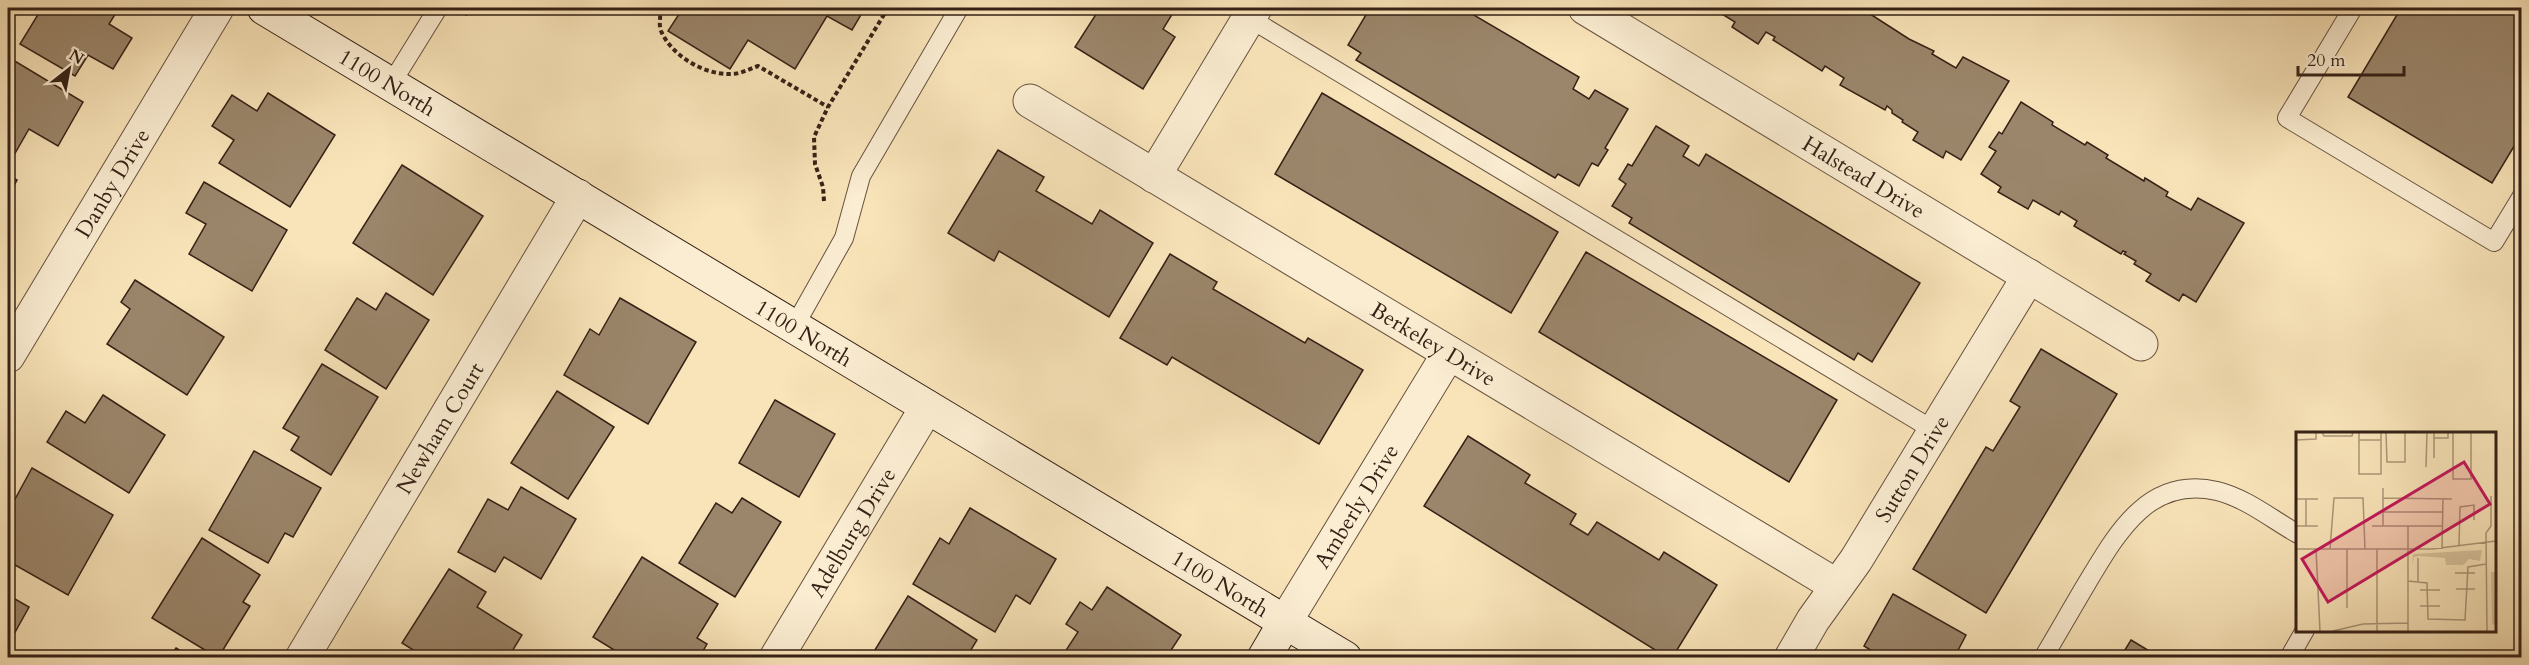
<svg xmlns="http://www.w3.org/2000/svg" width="2529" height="665" font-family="Cardo,serif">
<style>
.building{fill:#9b866b;stroke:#352116;stroke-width:1.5}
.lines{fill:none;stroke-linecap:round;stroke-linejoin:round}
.lane-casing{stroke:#66523f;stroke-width:20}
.street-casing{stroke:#66523f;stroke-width:35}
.secondary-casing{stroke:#352116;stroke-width:35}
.path{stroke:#352116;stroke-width:4;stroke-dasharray:4.5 3;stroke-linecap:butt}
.lane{stroke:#fbedd2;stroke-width:18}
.street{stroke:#fbedd2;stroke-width:33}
.secondary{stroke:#fbedd2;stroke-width:33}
.labels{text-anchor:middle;stroke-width:4.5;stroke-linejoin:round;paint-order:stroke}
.street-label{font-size:22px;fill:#352116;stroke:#fbedd2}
.inset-road{fill:none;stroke:#ab9678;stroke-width:1.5}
.view{fill:#c2185b;fill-opacity:0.15;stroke:#c2185b;stroke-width:3}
.inset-edge{fill:none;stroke:#352116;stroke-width:3}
</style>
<rect width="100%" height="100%" fill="#f9e4b9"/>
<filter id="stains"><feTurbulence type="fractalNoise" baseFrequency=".00333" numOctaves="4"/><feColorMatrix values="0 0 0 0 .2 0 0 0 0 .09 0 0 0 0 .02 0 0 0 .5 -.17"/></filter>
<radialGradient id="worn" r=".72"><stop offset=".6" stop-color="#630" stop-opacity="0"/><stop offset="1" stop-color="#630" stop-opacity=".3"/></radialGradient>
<!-- building -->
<g class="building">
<polygon points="42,8 119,8 109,24 132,38 113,69 88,55 75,76 20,44"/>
<polygon points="683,8 865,8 852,30 827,16 795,69 748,40 730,69 668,31"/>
<polygon points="1100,8 1176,8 1163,29 1175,37 1143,89 1075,47"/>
<polygon points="1370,8 1462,8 1579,77 1573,89 1589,99 1595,90 1628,109 1605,148 1608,150 1598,166 1592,163 1579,186 1558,174 1555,178 1356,60 1361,53 1348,45"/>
<polygon points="1715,8 1861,8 1909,39 1934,51 1932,54 1956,68 1963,57 2009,81 1961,160 1946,151 1943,158 1913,140 1918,132 1902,122 1903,120 1892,113 1892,110 1887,106 1885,110 1840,85 1844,78 1825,66 1822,71 1773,40 1775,37 1766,32 1758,44 1732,27 1735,22 1714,9"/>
<polygon points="2401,8 2522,8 2522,133 2492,183 2348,97"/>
<polygon points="8,57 83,102 58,146 29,129 10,162 8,160"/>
<polygon points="268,93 335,135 290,207 219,163 234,140 212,126 232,95 257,111"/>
<polygon points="1322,93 1558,232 1511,313 1275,174"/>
<polygon points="2021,102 2053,122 2052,125 2085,145 2087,142 2108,155 2106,158 2144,181 2145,178 2168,192 2166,196 2191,210 2198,198 2244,223 2196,302 2183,294 2179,301 2146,281 2151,274 2134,264 2136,261 2124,254 2126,252 2123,251 2121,254 2074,226 2077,221 2061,211 2059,215 2033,200 2028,209 1998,192 2001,187 1981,174 1996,151 1989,147 1999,132 2002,134"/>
<polygon points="1656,126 1689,146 1683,156 1699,166 1706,154 1920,283 1872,362 1858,353 1854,360 1629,223 1632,218 1612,206 1626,184 1619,179 1628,164 1632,166"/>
<polygon points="998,150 1044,177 1036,191 1092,224 1100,210 1153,243 1109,317 999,251 994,261 948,233"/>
<polygon points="402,165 483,216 433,295 353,243"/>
<polygon points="8,175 17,180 8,197"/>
<polygon points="204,182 287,230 252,291 189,254 206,224 186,213"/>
<polygon points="1586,252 1837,400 1789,482 1539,332"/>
<polygon points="1170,254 1217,282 1213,289 1305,343 1308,338 1363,370 1319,444 1172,357 1167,365 1120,338"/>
<polygon points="135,280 224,337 187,395 107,344 130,309 121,302"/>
<polygon points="386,293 429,320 386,389 325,350 357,298 376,310"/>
<polygon points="620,298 696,342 648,424 564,375 590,329 599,335"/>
<polygon points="2041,349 2117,394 1986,613 1913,569 1986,447 1993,451 2020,407 2010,401"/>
<polygon points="322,364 378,397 331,475 291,450 299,437 283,428"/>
<polygon points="557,391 614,427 568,499 511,463"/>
<polygon points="103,395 165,435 129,493 47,442 66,411 85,423"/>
<polygon points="775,400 835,434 799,497 739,463"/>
<polygon points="1468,436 1530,475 1525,483 1576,514 1570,524 1588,535 1597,522 1659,560 1664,552 1717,585 1672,658 1668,658 1424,506"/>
<polygon points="254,451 321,488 293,537 285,533 268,563 209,530"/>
<polygon points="32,468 113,515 68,595 8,561 8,512"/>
<polygon points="521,487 576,519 541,579 504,557 495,572 458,552 488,499 508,510"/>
<polygon points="742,498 781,522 735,597 679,563 716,503 732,513"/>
<polygon points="970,508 1056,559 1030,604 1016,595 995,632 913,584 940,538 949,544"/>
<polygon points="202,538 260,575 243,602 250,606 218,658 152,618"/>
<polygon points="642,557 718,604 697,638 707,644 699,658 627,658 593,637"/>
<polygon points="449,569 486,592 477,607 522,635 508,658 426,658 402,643"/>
<polygon points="1107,587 1181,635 1166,658 1061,658 1078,632 1066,624 1080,602 1092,610"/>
<polygon points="1893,594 1966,635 1954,658 1868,658 1872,651 1864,646"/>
<polygon points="8,595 29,607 8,645"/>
<polygon points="908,596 977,640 966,658 870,658"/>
<polygon points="2131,640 2161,658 2120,658"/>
<polygon points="176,648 192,658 170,658"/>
</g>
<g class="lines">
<!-- lane casing -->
<g class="lane-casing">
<g id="lane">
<polyline points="2353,8 2287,118 2494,242 2522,196"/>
<polyline points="1249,18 1935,431"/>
<polyline points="391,84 438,8"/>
<polyline points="794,327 844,238 861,176 959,8"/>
<path d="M 2043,658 C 2058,633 2072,608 2087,583 C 2117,533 2149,475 2217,491 C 2246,498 2273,520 2298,534"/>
<polyline points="2289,658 2305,630"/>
</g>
</g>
<!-- street casing -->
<g class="street-casing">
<g id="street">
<path id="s1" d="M 1585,8 L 2141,344"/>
<path id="s2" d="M 1030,101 L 1837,586"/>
<polyline points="1154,176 1255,8"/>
<path id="s3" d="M 8,356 L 217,8"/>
<path id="s4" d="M 1285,622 L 1449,353"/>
<path id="s5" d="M 302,658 L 578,196"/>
<path id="s6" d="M 776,658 L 927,407"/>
<path id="s7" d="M 1791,658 L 1813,620 L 1856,560 L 2029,276"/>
</g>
</g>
<!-- secondary casing -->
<g class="secondary-casing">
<g id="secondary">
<path id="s8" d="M 264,8 L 1345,658"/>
<polyline points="1264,658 1285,622"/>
</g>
</g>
<!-- path -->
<g class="path">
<path d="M 659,8 C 662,15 658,23 661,31 C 672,56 704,75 731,74 C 741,74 749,69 758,66 L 828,107"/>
<polyline points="465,15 469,8"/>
<polyline points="824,201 823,187 815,164 814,137 828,107 888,8"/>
</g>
<!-- lane -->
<use href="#lane" class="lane"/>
<!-- street -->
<use href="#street" class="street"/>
<!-- secondary -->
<use href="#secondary" class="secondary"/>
</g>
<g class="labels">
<!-- street labels -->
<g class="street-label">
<text dy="8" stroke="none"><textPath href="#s8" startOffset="144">1100 North</textPath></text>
<text dy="8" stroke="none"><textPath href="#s1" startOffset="326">Halstead Drive</textPath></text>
<text dy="8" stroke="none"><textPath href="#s3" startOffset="202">Danby Drive</textPath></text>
<text dy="8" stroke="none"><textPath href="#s8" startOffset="630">1100 North</textPath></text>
<text dy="8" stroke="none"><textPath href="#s2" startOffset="471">Berkeley Drive</textPath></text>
<text dy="8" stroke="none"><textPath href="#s5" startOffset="268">Newham Court</textPath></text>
<text dy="8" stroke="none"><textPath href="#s7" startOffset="225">Sutton Drive</textPath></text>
<text dy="8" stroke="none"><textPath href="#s4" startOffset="136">Amberly Drive</textPath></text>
<text dy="8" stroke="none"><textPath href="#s6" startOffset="147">Adelburg Drive</textPath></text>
<text dy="8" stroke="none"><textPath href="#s8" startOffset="1116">1100 North</textPath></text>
</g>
</g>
<!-- overview -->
<g transform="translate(2296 432)">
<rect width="200" height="200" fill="#f9e4b9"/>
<path d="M 186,118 L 184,129 L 173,127 L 167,133 L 150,133 L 149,126 L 123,124 L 118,125 L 116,133 L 117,122 ZM 195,140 L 199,140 L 199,192 L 196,193 Z" fill="#d8c39d"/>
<path class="inset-road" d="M 0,0 L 0,8 L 20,7 L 20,0M 26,0 L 28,4 L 56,4 L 57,0M 63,0 L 63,42 L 85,42 L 85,0M 90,0 L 91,30 L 109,30 L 109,0M 157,0 L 157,47 L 175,47 L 175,0M 138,6 L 152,6 L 152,0M 63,8 L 85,8M 138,26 L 138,0M 130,35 L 131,0M 87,56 L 87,94M 87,66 L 156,67M 0,67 L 22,67M 87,80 L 146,80M 0,94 L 22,94M 10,94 L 10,67M 76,94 L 146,94M 163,114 L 164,75 L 178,73 L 178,88M 0,117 L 136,117 L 200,109M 20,117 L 24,199M 34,117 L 38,66 L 67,66 L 69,117M 51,117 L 51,176M 81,117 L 81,199M 146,117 L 147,67M 159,141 L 179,141M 112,149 L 131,151 L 132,187 L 169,188 L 172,135 L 190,132M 122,149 L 122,126M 160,157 L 179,157M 124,158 L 144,158M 124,174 L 144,174M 37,199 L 67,192 L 112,191M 112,199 L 112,94M 191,199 L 190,101 L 195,94 L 195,64"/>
<path class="view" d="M 168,30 L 194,72 L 32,170 L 6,127 Z"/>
<rect width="200" height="200" class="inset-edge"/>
</g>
<!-- margin -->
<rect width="2529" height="665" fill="none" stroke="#f9e4b9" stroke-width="30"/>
<rect x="9" y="9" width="2511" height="647" fill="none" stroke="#352116" stroke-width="3"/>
<rect x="15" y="15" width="2499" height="635" fill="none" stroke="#352116" stroke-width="1.5"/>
<!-- north arrow -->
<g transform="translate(69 69) rotate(31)" stroke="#fbedd2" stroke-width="4.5" paint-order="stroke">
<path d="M0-4.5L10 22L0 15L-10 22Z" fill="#352116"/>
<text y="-9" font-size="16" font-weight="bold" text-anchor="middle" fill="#352116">N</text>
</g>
<!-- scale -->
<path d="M2298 66v9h106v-9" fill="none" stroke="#352116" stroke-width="3"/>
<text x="2307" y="66" font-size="18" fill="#352116" stroke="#fbedd2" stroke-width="4.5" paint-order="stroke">20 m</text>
<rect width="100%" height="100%" filter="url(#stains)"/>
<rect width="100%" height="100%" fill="url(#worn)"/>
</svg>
